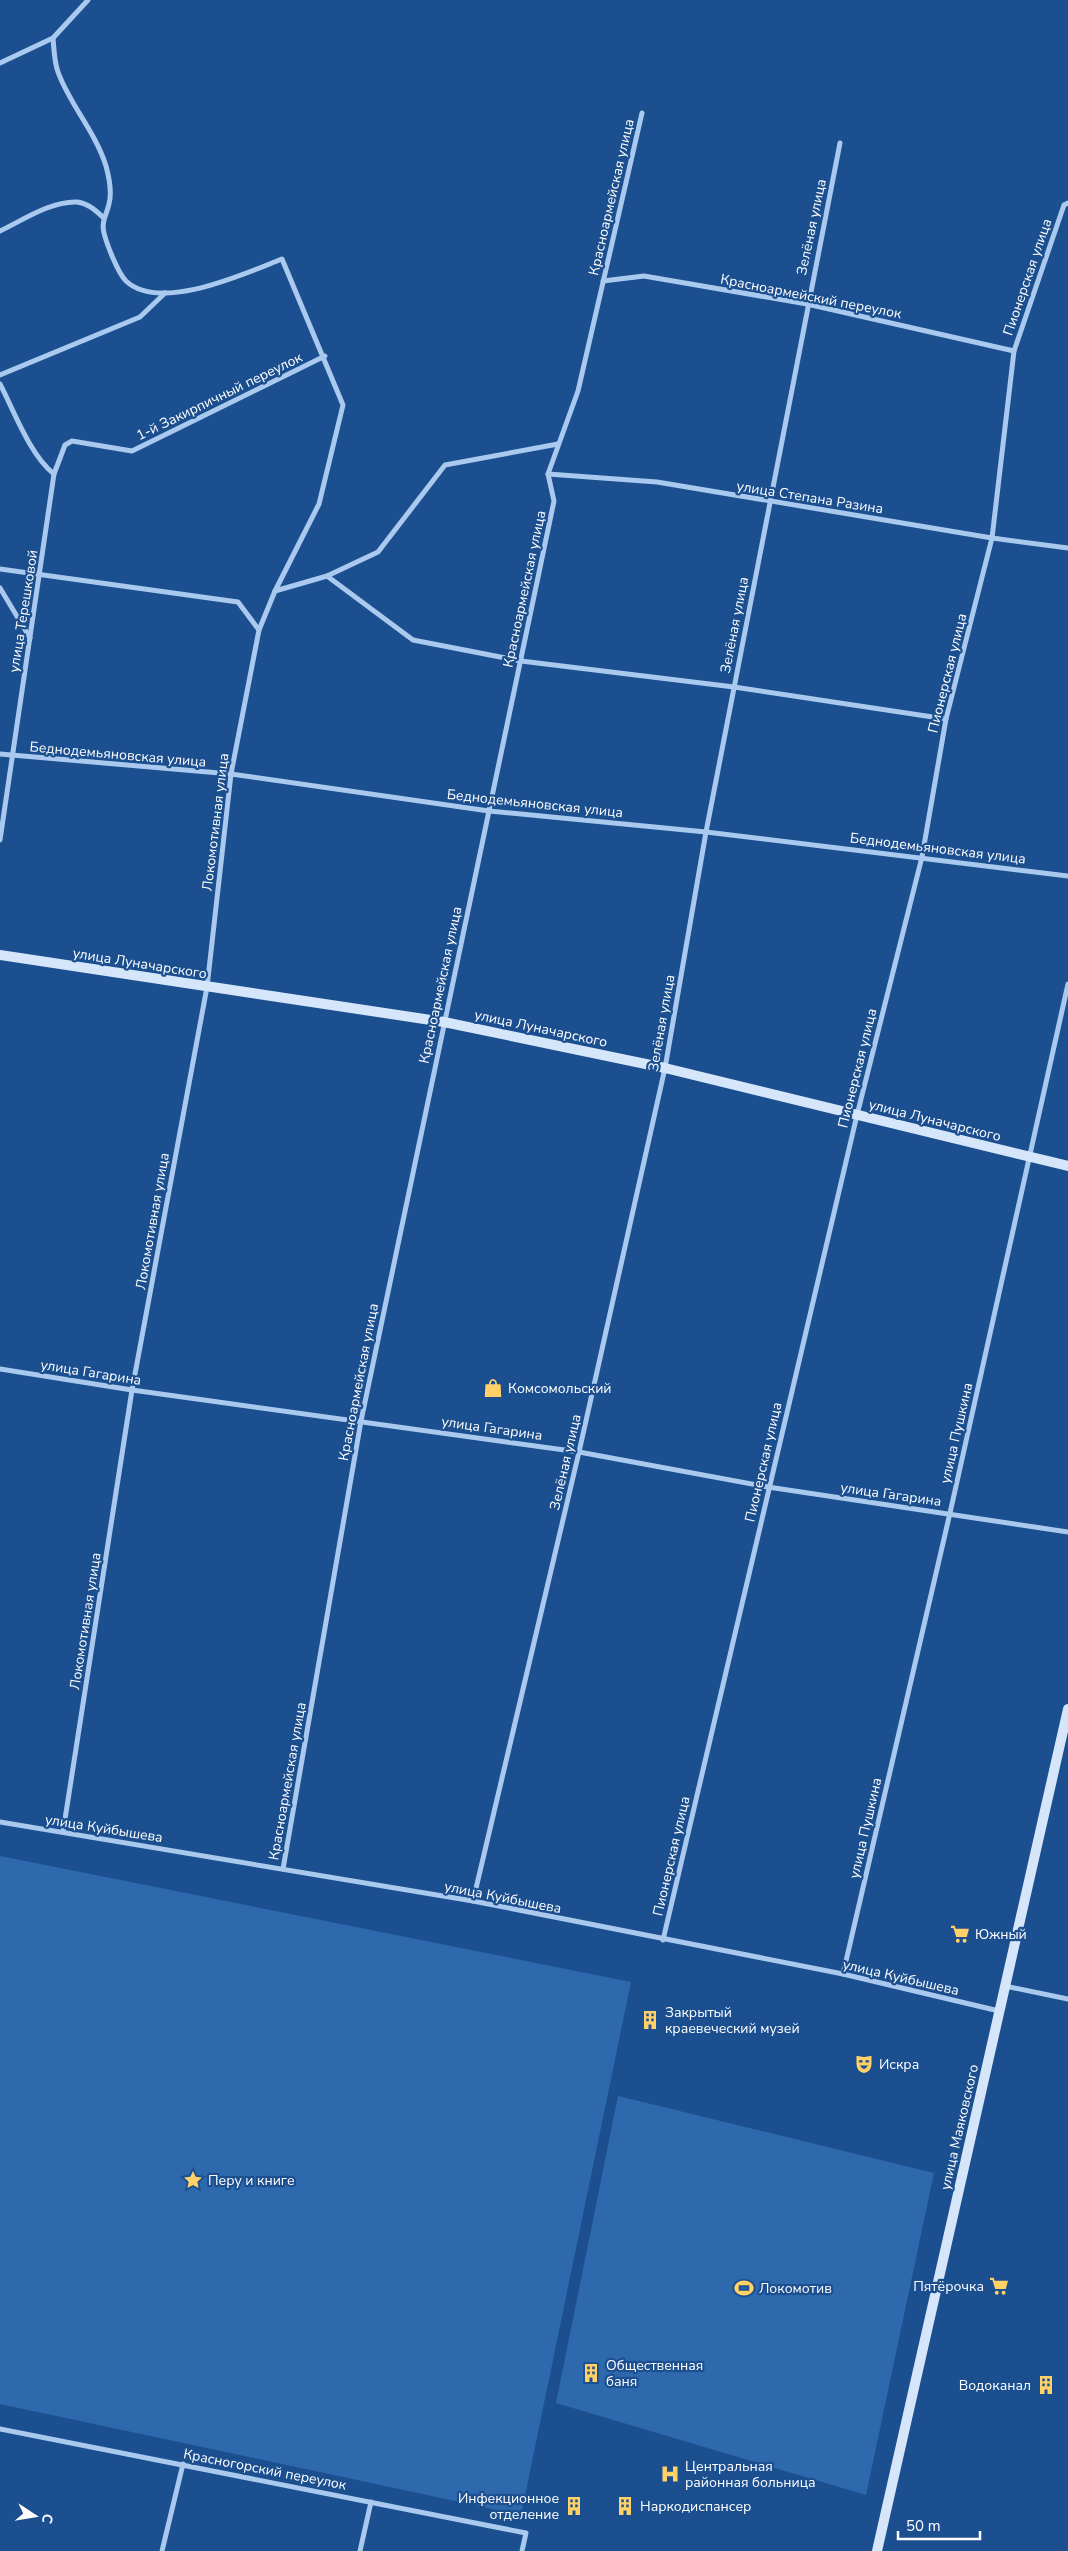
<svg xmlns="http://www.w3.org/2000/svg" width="1068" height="2551" font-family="'Nunito Sans',sans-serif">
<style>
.green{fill:#2e69ad}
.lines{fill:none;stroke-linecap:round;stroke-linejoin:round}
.minor{stroke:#a9c9ee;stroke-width:5}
.secondary{stroke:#d6e6fa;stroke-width:10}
.labels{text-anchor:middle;stroke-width:4.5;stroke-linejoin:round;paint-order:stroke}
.street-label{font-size:14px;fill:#fff;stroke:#1b4f8f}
.poi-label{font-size:14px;fill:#fff;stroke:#1b4f8f;text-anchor:start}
</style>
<rect width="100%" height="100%" fill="#1b4f8f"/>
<!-- green -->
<g class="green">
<polygon points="0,1856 631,1982 521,2515 0,2404"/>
<polygon points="618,2096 934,2173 866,2495 556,2403"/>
</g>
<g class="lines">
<!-- minor -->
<g class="minor">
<path d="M 53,38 C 54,48 54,61 58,72 C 70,105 95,131 106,166 C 109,177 112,193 109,204 C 107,214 101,221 104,233 C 107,245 118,273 126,281 C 160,313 246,273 282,259 L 343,405 L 319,504 L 275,591 L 259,630 L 231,774 L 207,987 L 132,1390 L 63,1832"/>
<polyline points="0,63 53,38 88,0"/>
<path d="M 0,231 C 23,220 51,201 77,202 C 88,203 96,211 104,218"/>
<polyline points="603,281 644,276 807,304 1014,351"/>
<polyline points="0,375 140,317 165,293"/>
<path d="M 0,384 C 14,411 30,455 54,474"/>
<polyline points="548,474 657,482 992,538 1068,548"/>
<polyline points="0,569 238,602 259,630"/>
<polyline points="327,576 378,552 445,465 558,444"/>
<polyline points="0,588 30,638"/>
<polyline points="275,591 327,576 413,640 521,661 734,687 946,719"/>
<polyline points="0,754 231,774 489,811 706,832 1068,876"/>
<polyline points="0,840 54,474 65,445 72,441 132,451 325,356"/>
<polyline points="0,1369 132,1390 579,1452 768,1487 1068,1532"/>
<polyline points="0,1822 473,1901 843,1974 999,2011"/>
<polyline points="283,1869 361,1421 554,501 548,474 578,391 642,113"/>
<polyline points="473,1901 579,1452 665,1068 706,832 840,143"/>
<polyline points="663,1940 857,1115 922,857 946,719 992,538 1014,351 1064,205 1068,203"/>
<polyline points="843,1974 950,1513 1068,984"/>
<polyline points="1005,1986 1068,1999"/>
<polyline points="0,2429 526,2533 522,2551"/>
<polyline points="162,2551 183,2464"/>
<polyline points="360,2551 371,2502"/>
</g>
<!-- secondary -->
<g class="secondary">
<polyline points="0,955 444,1022 665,1068 1068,1166"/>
<polyline points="877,2551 1068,1709"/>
</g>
</g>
<!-- icons -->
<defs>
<g id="shop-bare" transform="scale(1.5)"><path d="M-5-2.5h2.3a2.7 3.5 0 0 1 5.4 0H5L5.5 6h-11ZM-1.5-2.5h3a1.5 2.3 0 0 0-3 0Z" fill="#ffd166" stroke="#1b4f8f" stroke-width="2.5" paint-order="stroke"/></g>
<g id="supermarket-bare" transform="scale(1.5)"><path d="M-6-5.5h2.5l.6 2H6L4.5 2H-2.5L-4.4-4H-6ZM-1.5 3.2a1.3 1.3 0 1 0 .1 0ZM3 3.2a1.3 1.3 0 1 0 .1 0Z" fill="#ffd166" stroke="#1b4f8f" stroke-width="2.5" paint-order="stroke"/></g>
<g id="building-bare" transform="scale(1.5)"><path d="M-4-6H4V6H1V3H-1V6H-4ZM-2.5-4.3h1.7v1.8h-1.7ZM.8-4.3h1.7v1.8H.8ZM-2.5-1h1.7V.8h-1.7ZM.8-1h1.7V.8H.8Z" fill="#ffd166" stroke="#1b4f8f" stroke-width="2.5" paint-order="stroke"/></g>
<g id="theatre-bare" transform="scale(1.5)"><path d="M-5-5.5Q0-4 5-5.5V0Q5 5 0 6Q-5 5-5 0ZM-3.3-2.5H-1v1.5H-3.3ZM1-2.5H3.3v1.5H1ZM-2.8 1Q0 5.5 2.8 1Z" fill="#ffd166" stroke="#1b4f8f" stroke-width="2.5" paint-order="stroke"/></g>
<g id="sight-bare" transform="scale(1.5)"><path d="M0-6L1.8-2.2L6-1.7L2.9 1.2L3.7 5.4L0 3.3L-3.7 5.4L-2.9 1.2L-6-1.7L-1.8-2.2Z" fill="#ffd166" stroke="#1b4f8f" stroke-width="2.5" paint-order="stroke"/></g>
<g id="stadium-bare" transform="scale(1.5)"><path d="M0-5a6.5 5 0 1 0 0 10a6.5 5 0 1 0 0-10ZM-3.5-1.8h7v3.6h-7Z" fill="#ffd166" stroke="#1b4f8f" stroke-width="2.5" paint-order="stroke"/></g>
<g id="hospital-bare" transform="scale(1.5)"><path d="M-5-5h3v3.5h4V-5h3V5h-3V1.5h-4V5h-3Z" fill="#ffd166" stroke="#1b4f8f" stroke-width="2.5" paint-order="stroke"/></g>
</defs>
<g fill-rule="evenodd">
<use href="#shop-bare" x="493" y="1388"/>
<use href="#supermarket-bare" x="960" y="1934"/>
<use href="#building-bare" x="650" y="2020"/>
<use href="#theatre-bare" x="864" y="2064"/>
<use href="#sight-bare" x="193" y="2180"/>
<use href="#supermarket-bare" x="999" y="2286"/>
<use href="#stadium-bare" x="744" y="2288"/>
<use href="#building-bare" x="591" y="2373"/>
<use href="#building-bare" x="1046" y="2385"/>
<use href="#hospital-bare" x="670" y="2474"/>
<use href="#building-bare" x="574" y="2506"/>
<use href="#building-bare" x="625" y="2506"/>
</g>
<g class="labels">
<!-- street labels -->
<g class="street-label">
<text transform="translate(611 197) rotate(-77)" y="5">Красноармейская улица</text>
<text transform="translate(811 227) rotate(-78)" y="5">Зелёная улица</text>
<text transform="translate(1027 277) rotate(-71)" y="5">Пионерская улица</text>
<text transform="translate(811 296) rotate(11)" y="5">Красноармейский переулок</text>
<text transform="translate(219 396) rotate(-26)" y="5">1-й Закирпичный переулок</text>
<text transform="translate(810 497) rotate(9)" y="5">улица Степана Разина</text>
<text transform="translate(524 589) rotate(-78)" y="5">Красноармейская улица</text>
<text transform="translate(23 611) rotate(-81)" y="5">улица Терешковой</text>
<text transform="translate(734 625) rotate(-79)" y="5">Зелёная улица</text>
<text transform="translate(947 673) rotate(-76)" y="5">Пионерская улица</text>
<text transform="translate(118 754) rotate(5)" y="5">Беднодемьяновская улица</text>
<text transform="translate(535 803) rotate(6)" y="5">Беднодемьяновская улица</text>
<text transform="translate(215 822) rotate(-83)" y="5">Локомотивная улица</text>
<text transform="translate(938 848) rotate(7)" y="5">Беднодемьяновская улица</text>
<text transform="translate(140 963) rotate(9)" y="5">улица Луначарского</text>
<text transform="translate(440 985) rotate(-78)" y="5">Красноармейская улица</text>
<text transform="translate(661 1023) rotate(-80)" y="5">Зелёная улица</text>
<text transform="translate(541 1028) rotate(12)" y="5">улица Луначарского</text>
<text transform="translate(857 1068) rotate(-76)" y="5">Пионерская улица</text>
<text transform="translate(935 1120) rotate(14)" y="5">улица Луначарского</text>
<text transform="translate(152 1221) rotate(-80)" y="5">Локомотивная улица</text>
<text transform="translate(91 1372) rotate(9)" y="5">улица Гагарина</text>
<text transform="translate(358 1382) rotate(-79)" y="5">Красноармейская улица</text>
<text transform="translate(492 1428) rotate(8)" y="5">улица Гагарина</text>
<text transform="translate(956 1433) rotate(-77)" y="5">улица Пушкина</text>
<text transform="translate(565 1462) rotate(-77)" y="5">Зелёная улица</text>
<text transform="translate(763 1462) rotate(-77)" y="5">Пионерская улица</text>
<text transform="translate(891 1494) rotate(8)" y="5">улица Гагарина</text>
<text transform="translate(85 1621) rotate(-81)" y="5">Локомотивная улица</text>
<text transform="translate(287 1781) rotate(-80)" y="5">Красноармейская улица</text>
<text transform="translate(104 1828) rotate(9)" y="5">улица Куйбышева</text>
<text transform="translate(865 1828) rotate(-77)" y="5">улица Пушкина</text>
<text transform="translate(671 1856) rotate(-77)" y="5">Пионерская улица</text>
<text transform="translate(503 1897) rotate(11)" y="5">улица Куйбышева</text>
<text transform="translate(901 1977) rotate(13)" y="5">улица Куйбышева</text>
<text transform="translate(959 2127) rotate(-77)" y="5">улица Маяковского</text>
<text transform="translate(265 2469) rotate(11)" y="5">Красногорский переулок</text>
</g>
<!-- poi labels -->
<g class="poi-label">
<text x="508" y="1393">Комсомольский</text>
<text x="975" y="1939">Южный</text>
<text x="665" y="2017">Закрытый<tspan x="665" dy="16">краевеческий музей</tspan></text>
<text x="879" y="2069">Искра</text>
<text x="208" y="2185">Перу и книге</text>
<text x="984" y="2291" text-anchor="end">Пятёрочка</text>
<text x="759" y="2293">Локомотив</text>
<text x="606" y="2370">Общественная<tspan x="606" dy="16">баня</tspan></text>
<text x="1031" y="2390" text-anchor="end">Водоканал</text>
<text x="685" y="2471">Центральная<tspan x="685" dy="16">районная больница</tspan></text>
<text x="559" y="2503" text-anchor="end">Инфекционное<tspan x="559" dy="16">отделение</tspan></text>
<text x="640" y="2511">Наркодиспансер</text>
</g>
</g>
<!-- north arrow -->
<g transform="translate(35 2516) rotate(102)" stroke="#1b4f8f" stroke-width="4" paint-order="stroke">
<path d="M0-4L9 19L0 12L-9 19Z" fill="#ffffff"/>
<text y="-8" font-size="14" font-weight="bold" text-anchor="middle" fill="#ffffff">С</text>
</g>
<!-- scale -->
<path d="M898 2531v8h82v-8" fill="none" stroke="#ffffff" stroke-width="2.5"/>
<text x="906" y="2531" font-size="15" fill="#ffffff" stroke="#1b4f8f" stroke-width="4" paint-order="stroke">50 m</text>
</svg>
